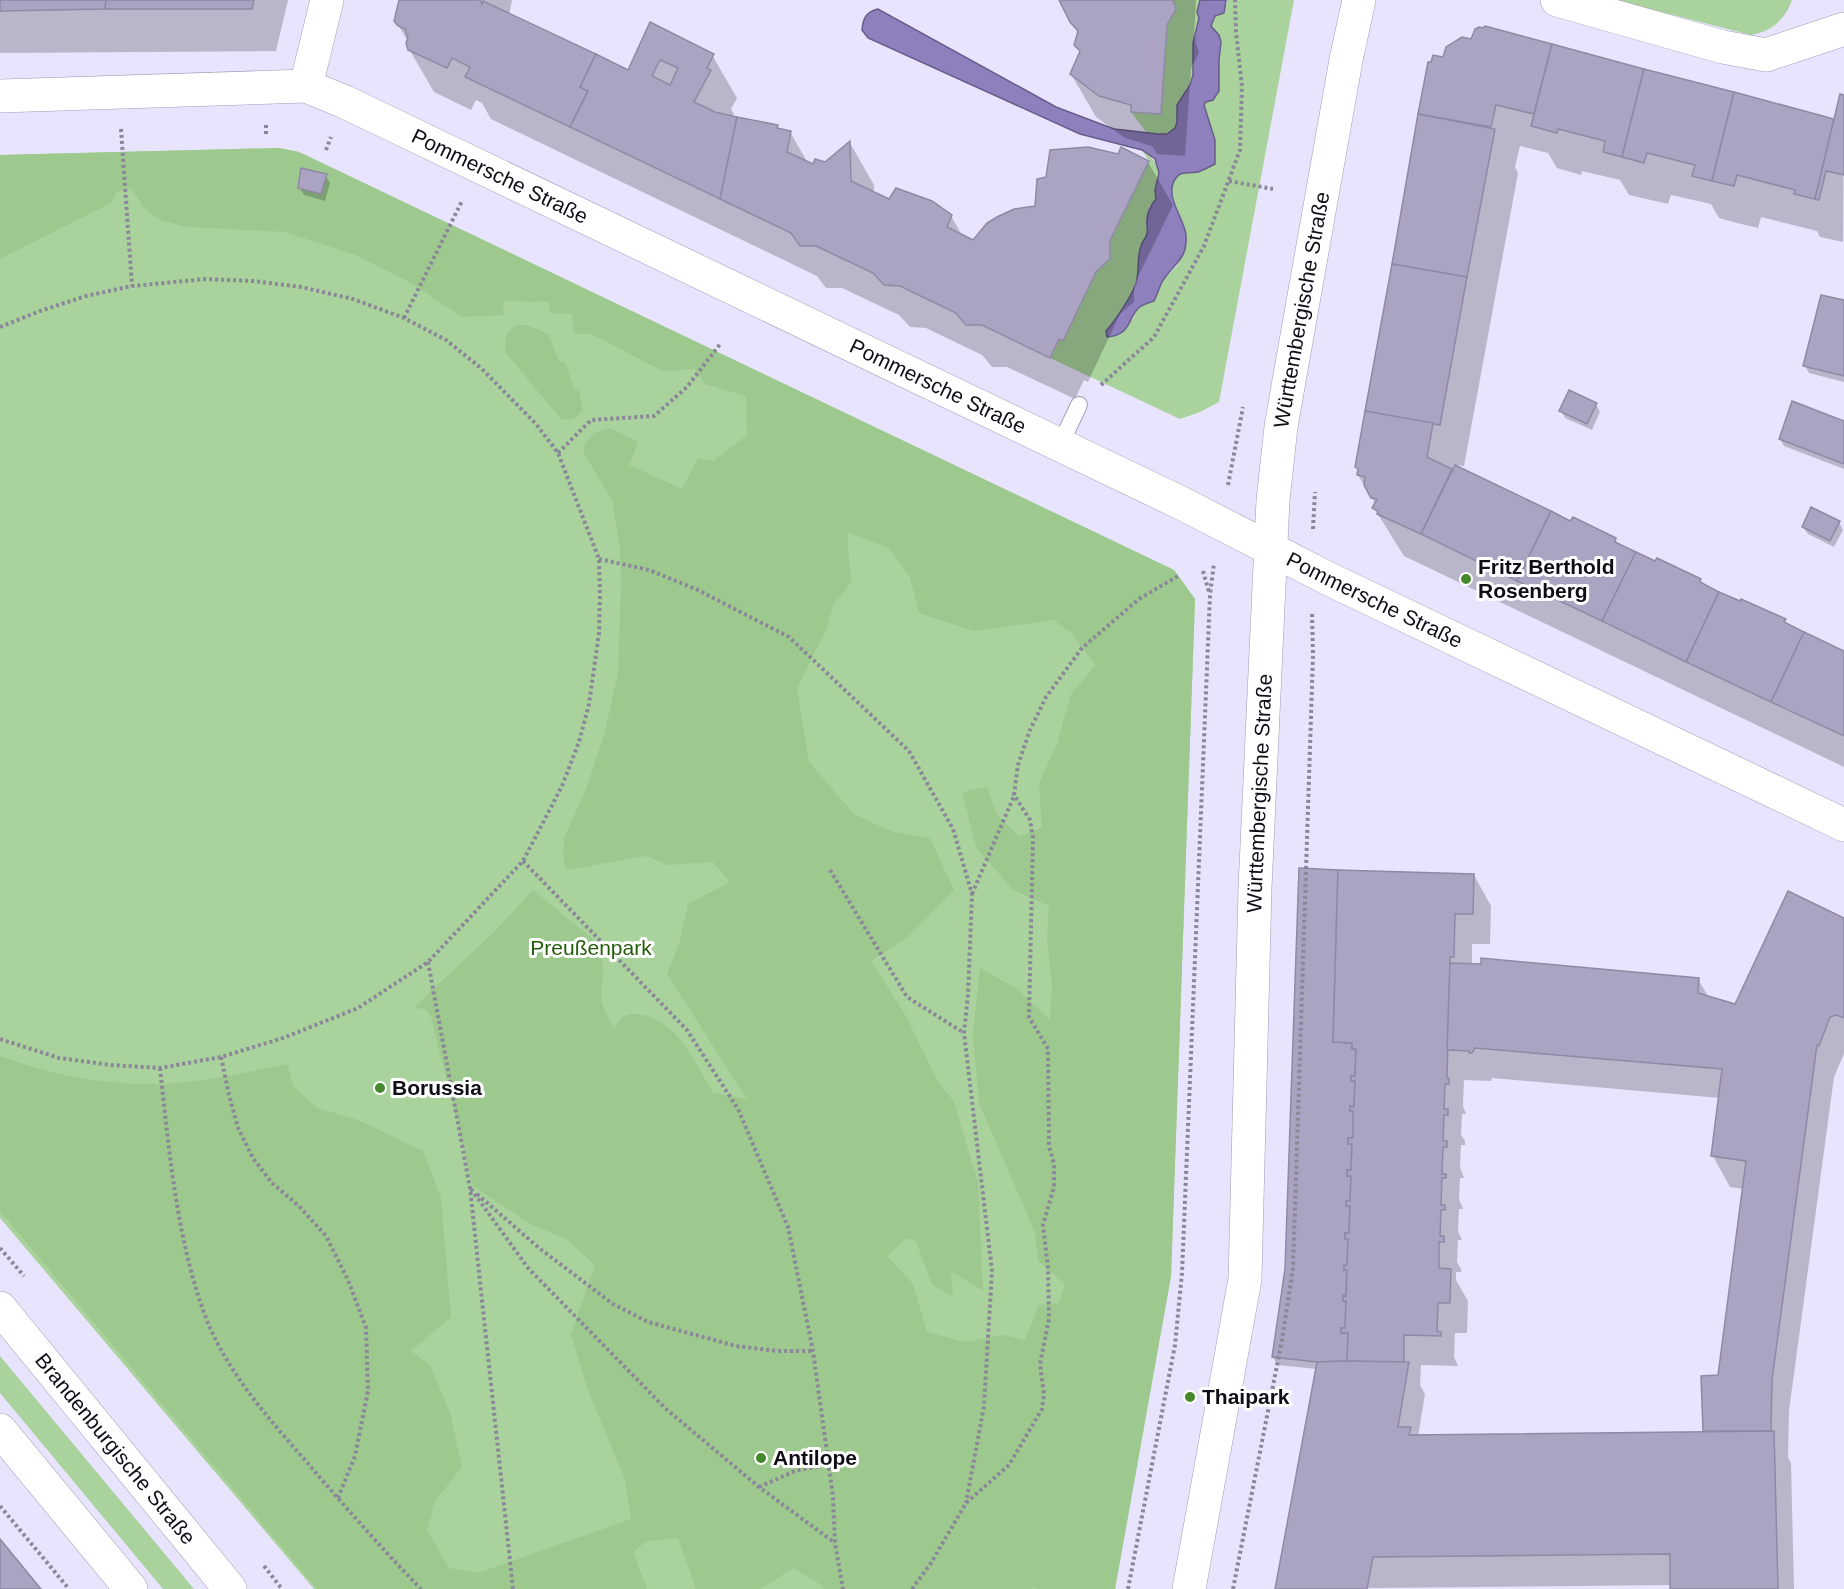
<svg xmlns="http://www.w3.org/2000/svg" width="1844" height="1589" font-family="Arial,sans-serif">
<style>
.green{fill:#a9d29d}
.forest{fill:#9dc98f;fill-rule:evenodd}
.water{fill:#8e7fbd;stroke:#685d8b;stroke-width:1.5}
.shadow{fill:#0003;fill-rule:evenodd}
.building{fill:#aaa3c1;stroke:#8f89a5;stroke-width:1.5;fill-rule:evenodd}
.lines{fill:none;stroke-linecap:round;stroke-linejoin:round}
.lane-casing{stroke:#a09ab7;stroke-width:18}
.street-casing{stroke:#a09ab7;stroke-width:34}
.secondary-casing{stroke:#a09ab7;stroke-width:34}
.path{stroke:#8b8799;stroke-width:4;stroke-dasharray:3 3;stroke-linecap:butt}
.lane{stroke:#fff;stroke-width:16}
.street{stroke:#fff;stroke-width:33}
.secondary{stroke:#fff;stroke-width:33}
.poi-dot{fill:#46892d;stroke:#fff;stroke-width:2}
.labels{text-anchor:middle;stroke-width:6;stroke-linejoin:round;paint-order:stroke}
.street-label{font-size:21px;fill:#100d17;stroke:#fff}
.poi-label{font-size:21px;font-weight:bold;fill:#100d17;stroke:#fff;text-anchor:start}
.park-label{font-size:21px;fill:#255c0c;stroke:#fff}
</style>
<rect width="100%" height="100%" fill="#e9e4fd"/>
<!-- green -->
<g class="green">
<polygon points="1173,0 1200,0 1197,12 1199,18 1193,43 1193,75 1190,85 1177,105 1177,122 1175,128 1167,134 1147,133 1131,112 1161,113 1167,25 1176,9"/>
<path d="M 1226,0 L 1294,0 L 1219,402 L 1200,412 L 1180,419 L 1050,358 L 1059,339 L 1063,341 L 1096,272 L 1110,259 L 1110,241 L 1149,161 L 1142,150 C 1169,170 1153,173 1156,199 L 1149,207 L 1146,222 L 1148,233 L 1141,246 L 1138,261 L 1137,280 L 1132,295 L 1106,331 L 1133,319 L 1137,310 L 1142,305 L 1154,301 C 1157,295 1159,289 1162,283 C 1166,274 1179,268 1181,257 C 1183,251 1186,241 1185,234 C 1185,213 1149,172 1195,172 L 1208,116 L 1204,105 L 1206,102 L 1213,100 L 1219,91 L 1219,60 L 1221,49 L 1211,27 L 1215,16 L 1220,15 L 1227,3 Z"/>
<path d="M 1615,0 L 1792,0 C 1785,20 1772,31 1751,35 Z"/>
<polygon points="279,148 299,152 1174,570 1195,599 1171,1276 1115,1589 314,1589 0,1218 0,155"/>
<polygon points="0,1356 194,1589 163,1589 0,1393"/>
</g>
<!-- forest -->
<g class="forest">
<path d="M 279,148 L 299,152 L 1174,570 L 1195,599 L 1171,1276 L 1115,1589 L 1036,1589 L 1035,1587 L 1030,1589 L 824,1589 L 823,1586 L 793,1568 L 761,1589 L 696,1589 L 678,1538 L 647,1541 L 633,1552 L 647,1589 L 317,1589 L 0,1211 L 0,1056 C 46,1073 94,1083 143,1084 C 190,1085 242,1073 288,1064 L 293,1086 L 317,1108 L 358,1120 L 423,1151 L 441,1198 L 451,1317 L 411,1351 L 430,1365 L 450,1413 L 462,1467 L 435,1501 L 427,1530 L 449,1568 L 478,1573 L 631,1519 L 625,1479 L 589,1393 L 571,1335 L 595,1265 L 566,1239 L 532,1225 L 473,1186 L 431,1017 L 426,1010 L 414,1007 L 494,932 L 533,890 L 593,939 L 601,954 L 603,966 L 601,1002 L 614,1029 C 616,1026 619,1020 622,1018 C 627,1013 633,1014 639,1014 C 677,1019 696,1064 713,1093 L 747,1099 L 667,974 L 679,944 L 688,904 L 730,882 L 713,862 L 668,865 L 646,856 L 566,870 L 563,856 L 564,838 L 586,789 L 604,735 L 618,674 L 621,583 L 620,548 L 612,500 L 584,454 L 585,443 L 595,432 L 610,428 L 638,442 L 629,465 L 682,489 L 698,458 L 714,461 L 747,435 L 746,396 L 705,384 L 695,369 L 663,371 L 591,334 L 574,334 L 572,314 L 549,313 L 549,302 L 503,301 L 504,315 L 462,317 L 409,282 L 355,255 L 285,232 L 187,227 L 160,220 L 144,208 L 131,188 L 116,192 L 111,203 L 0,259 L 0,155 ZM 847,532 L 889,548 L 910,577 L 919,613 L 974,631 L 1054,620 L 1072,634 L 1096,665 L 1071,694 L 1057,744 L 1039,783 L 1042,828 L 1019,836 L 997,815 L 987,787 L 962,792 L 976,847 L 1013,890 L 1049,906 L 1047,940 L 1052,984 L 1050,1020 L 1016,988 L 980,968 L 973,1035 L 979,1103 L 1035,1232 L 1038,1261 L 1065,1284 L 1059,1303 L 1039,1305 L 1025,1340 L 1004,1335 L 965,1342 L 927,1332 L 913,1284 L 887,1256 L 906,1239 L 915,1239 L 932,1284 L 953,1297 L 951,1271 L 983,1291 L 978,1183 L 954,1102 L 937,1080 L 906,1016 L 871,961 L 908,937 L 954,890 L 930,838 L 893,832 L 854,814 L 809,762 L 797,688 L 827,628 L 833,605 L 851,583 Z"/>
<path d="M 516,325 L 527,325 L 548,334 L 559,361 L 565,362 L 575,390 L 579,391 L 583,409 C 577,419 572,421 561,419 L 506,353 C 504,339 505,334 516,325 Z"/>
</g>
<!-- water -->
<path class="water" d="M 1200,0 L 1226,0 L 1224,13 L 1215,16 L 1211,26 L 1219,35 L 1221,42 L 1219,60 L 1219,91 L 1213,100 L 1206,102 L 1204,105 L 1215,140 L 1215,164 C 1209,167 1204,170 1198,172 C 1189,174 1182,170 1176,178 C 1163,195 1184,217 1186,235 C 1188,262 1171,264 1161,284 C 1159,289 1157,295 1154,301 C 1150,302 1145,304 1141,306 C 1127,316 1133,335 1107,337 L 1106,331 C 1115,321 1135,292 1137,279 C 1139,268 1137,257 1141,246 C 1142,242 1146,238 1147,234 C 1148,232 1147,227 1147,225 C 1146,214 1150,206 1156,199 L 1155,190 L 1159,173 L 1155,159 L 1142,150 L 1080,134 L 868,38 L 862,30 C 863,18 866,12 878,9 L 1056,107 L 1114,129 L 1158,134 L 1167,134 L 1175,128 L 1177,122 L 1177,105 L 1190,85 L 1193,75 L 1193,43 L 1199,18 L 1197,12 Z"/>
<!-- shadow -->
<g class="shadow">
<polygon points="0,0 288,0 276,51 0,53"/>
<polygon points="401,0 512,0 509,15 628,72 651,24 712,55 737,98 731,109 734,114 732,117 777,126 779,130 790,132 808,163 813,166 825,164 850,143 874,185 874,194 890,201 951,216 963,237 973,242 1036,207 1148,162 1173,205 1134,285 1134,302 1120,314 1088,382 1084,380 1075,399 1007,367 992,367 982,355 926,328 910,327 899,315 842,288 826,288 817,276 491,119 482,103 476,100 471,110 434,92 409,49 408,42 396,21"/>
<polygon points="1061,0 1196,0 1194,36 1199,53 1191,68 1185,156 1157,154 1152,146 1125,138 1096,117 1071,74 1081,53 1075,44 1079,35 1063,7"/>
<polygon points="1485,28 1835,121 1844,97 1843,242 1820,237 1817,231 1761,217 1758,228 1737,223 1719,218 1711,204 1671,195 1668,204 1629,195 1620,180 1582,171 1581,175 1557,168 1548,153 1520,146 1515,167 1518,173 1464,466 1453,465 1571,523 1615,539 1619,546 1656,563 1700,580 1703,585 1741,603 1742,601 1785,621 1788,626 1844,653 1844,767 1404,556 1374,508 1376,505 1358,475 1357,467 1429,64 1444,59 1472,41"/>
<polygon points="326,176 330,183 325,201 304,195 300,188"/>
<polygon points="1844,302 1844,382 1809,373 1805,366"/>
<polygon points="1596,404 1600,412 1592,430 1565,418 1561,411"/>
<polygon points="1844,422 1844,469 1784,446 1780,439"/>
<polygon points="1839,522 1843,530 1834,547 1808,534 1803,527"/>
<path d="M 1300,870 L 1474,875 L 1491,906 L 1490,944 L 1472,944 L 1472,965 L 1698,979 L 1709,998 L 1736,1005 L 1844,920 L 1844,1054 L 1834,1077 L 1789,1411 L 1788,1457 L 1791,1463 L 1794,1589 L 1672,1589 L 1672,1585 L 1276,1589 L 1317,1369 L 1277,1365 L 1273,1357 L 1287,1269 ZM 1492,1078 L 1720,1098 L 1713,1156 L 1730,1187 L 1744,1189 L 1720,1377 L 1703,1377 L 1704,1433 L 1418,1437 L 1425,1394 L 1420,1385 L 1421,1365 L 1458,1366 L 1454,1357 L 1455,1333 L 1467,1333 L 1468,1301 L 1456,1280 L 1456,1272 L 1461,1272 L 1461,1269 L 1457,1262 L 1458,1240 L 1462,1240 L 1458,1231 L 1459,1209 L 1463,1209 L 1459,1199 L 1460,1178 L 1464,1178 L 1460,1167 L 1461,1145 L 1465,1145 L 1465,1141 L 1461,1135 L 1462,1114 L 1466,1114 L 1463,1106 L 1464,1080 L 1491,1081 Z"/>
</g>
<!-- building -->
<g class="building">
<polygon points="0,0 106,0 105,9 0,11"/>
<polygon points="106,0 254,0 252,9 105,9"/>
<polygon points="399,0 480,0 482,4 483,1 596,54 580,87 588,91 570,127 465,77 470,67 452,58 447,68 408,50 406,43 408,38 405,29 398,26 394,21"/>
<polygon points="1059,0 1173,0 1176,9 1167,25 1161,114 1131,112 1131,105 1099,96 1070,74 1080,51 1074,45 1078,31 1070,22"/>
<path d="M 650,22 L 714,54 L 707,68 L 711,70 L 694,102 L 715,112 L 737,117 L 720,199 L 570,127 L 588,91 L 580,87 L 596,54 L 628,70 ZM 660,60 L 678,68 L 670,85 L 652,76 Z"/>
<polygon points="1485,26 1552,44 1534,114 1496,105 1491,127 1418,114 1428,62 1431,62 1433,55 1443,57 1446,47 1462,37 1471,39 1475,29 1479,27 1483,28"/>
<polygon points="1552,44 1644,69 1622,157 1603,152 1605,141 1558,129 1557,133 1531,126"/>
<polygon points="1644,69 1734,92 1712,181 1692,176 1695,165 1647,153 1644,163 1622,157"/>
<polygon points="1734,92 1834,119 1815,199 1794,194 1795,190 1737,175 1734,186 1712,181"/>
<polygon points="1840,94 1844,95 1844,175 1826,171 1819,200 1815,199"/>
<polygon points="1418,114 1495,129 1467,277 1392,264"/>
<polygon points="737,117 778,125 777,128 791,131 787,152 813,164 815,159 825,162 850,141 851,181 889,199 896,188 932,201 952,215 947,227 973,240 987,223 997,217 1014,209 1035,206 1037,179 1046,177 1050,150 1088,147 1118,154 1121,147 1149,161 1110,241 1110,259 1096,272 1063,341 1059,339 1050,358 982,325 966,325 956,313 900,286 884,285 873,273 816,246 800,246 791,233 720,199"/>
<polygon points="301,168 327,174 321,194 298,188"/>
<polygon points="1392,264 1467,277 1440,425 1365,411"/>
<polygon points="1821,295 1844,300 1844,376 1803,366"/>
<polygon points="1569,390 1597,403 1587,424 1559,411"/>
<polygon points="1792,401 1844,421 1844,464 1779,439"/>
<polygon points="1365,411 1433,423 1427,457 1452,469 1421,534 1377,514 1378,511 1372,508 1377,499 1371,498 1364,485 1365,477 1357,475 1358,469 1355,467"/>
<polygon points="1455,465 1551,511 1517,581 1421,534"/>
<polygon points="1811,507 1840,521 1830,541 1802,527"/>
<polygon points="1551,511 1570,521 1573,517 1616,538 1615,542 1636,552 1602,621 1517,581"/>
<polygon points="1636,552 1655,561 1657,558 1701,579 1700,582 1719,592 1686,662 1602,621"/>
<polygon points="1719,592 1740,601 1741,599 1786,619 1784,622 1804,632 1771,702 1686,662"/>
<polygon points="1804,632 1844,651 1844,736 1771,702"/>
<polygon points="1299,868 1338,870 1333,1042 1352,1043 1352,1049 1356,1049 1355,1076 1351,1076 1351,1081 1355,1081 1354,1107 1350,1106 1350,1111 1353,1111 1353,1138 1348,1138 1348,1144 1352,1144 1351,1170 1347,1170 1347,1176 1351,1176 1350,1201 1346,1201 1346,1206 1350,1206 1349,1233 1345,1233 1345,1239 1348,1239 1347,1265 1344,1265 1344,1270 1347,1270 1346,1296 1343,1295 1343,1301 1346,1301 1345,1328 1341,1328 1341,1333 1348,1333 1347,1361 1317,1362 1272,1357 1285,1269"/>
<polygon points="1338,870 1474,874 1473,914 1455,914 1454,957 1450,957 1450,963 1447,1078 1449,1078 1449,1084 1445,1084 1444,1109 1448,1109 1448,1115 1444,1115 1443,1141 1447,1141 1447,1147 1443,1147 1442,1174 1446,1174 1446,1178 1442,1178 1441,1205 1445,1205 1445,1210 1441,1210 1440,1236 1444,1236 1444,1242 1439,1242 1439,1268 1451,1269 1450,1303 1438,1303 1437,1331 1441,1332 1441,1336 1404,1335 1404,1363 1347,1361 1348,1333 1341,1333 1341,1328 1345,1328 1346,1301 1343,1301 1343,1295 1346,1296 1347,1270 1344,1270 1344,1265 1347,1265 1348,1239 1345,1239 1345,1233 1349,1233 1350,1206 1346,1206 1346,1201 1350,1201 1351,1176 1347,1176 1347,1170 1351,1170 1352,1144 1348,1144 1348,1138 1353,1138 1353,1111 1350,1111 1350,1106 1354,1107 1355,1081 1351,1081 1351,1076 1355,1076 1356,1049 1352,1049 1352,1043 1333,1042"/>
<polygon points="1788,891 1844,918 1844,1018 1836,1015 1830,1017 1819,1046 1817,1045 1772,1380 1771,1431 1703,1431 1701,1376 1718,1375 1746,1161 1711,1156 1722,1069 1475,1048 1472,1053 1469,1053 1469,1051 1447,1050 1450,963 1481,964 1481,958 1699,978 1698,993 1735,1004"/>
<polygon points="1347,1361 1409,1362 1398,1427 1411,1427 1409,1435 1774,1431 1778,1589 1670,1589 1670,1554 1373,1557 1367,1589 1275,1589 1317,1362"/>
<polygon points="0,1539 41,1589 0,1589"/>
</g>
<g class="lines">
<!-- lane casing -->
<g class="lane-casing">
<polyline id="lane" points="1060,445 1079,405"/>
</g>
<!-- street casing -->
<g class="street-casing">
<g id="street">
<polyline points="1557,0 1723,47 1766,55 1844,29"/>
<polyline points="306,86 327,0"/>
<path id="s1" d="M 0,96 L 306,86 L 345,102 L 1183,504 L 1329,579 L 1844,825"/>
<path id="s2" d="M 1189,1589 L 1245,1279 L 1255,888 L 1273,500 L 1281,427 L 1292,364 L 1346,60 L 1359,0"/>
</g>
</g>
<!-- secondary casing -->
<g class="secondary-casing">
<g id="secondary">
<path id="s3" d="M 0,1308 L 230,1589"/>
<polyline points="0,1430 131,1589"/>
</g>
</g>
<!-- path -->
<g class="path">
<polyline points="266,125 266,136"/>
<polyline points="121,129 132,286"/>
<polyline points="326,150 331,137"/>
<polyline points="1229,181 1273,189"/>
<polyline points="404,318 462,201"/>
<polyline points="0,327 40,311 86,296 132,286 206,279 254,281 301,287 353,299 404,318 446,340 482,369 536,424 558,453 599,559 600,596 599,633 589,704 579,742 562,786 523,861 428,962 358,1008 283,1038 221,1057 160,1068 111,1065 59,1058 0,1039"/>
<polyline points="1101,385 1154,337 1204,246 1240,150 1242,87 1236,32 1235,0"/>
<polyline points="558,453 591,420 654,416 687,387 721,343"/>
<polyline points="1228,485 1243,407"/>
<polyline points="1313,529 1315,492"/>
<polyline points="599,559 649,570 698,590 789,637 909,751 953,829 972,894 968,995 964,1033 992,1271 984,1406 966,1503"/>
<polyline points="1203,571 1209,592"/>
<polyline points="523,861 687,1030 738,1109 788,1227 813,1351 833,1496 835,1543 843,1589"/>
<polyline points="830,870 907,997 964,1033"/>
<polyline points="972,894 1014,796"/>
<polyline points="428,962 470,1188 513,1589"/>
<polyline points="221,1057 229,1095 238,1128 253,1158 272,1183 299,1206 326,1236 348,1280 366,1328 368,1391 355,1456 338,1498"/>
<path d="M 160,1068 C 169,1149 176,1233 203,1310 C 224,1370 270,1420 311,1467 C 347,1509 383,1550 421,1589"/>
<polyline points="471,1189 528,1268 666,1409 759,1487 835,1543"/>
<polyline points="477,1194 539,1248 613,1304 648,1322 736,1346 777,1351 813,1351"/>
<polyline points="0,1248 24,1276"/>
<polyline points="759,1487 795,1471 829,1464"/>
<polyline points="0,1506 69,1589"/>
<polyline points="264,1566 282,1589"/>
<polyline points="912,1589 931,1563 966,1503 1009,1465 1042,1409 1044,1394 1040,1364 1049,1319 1048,1268 1043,1225 1054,1187 1054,1164 1049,1146 1048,1049 1029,1017 1033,838 1030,820 1014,795 1018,765 1030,730 1046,697 1082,648 1139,599 1178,576"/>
<polyline points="1128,1589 1175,1345 1182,1273 1210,595 1214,563"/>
<polyline points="1233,1589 1282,1340 1293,1268 1313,655 1312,612"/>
</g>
<!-- lane -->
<use href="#lane" class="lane"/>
<!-- street -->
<use href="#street" class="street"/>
<!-- secondary -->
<use href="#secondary" class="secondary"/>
</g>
<!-- markers -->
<g class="poi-dot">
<circle cx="1466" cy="579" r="6"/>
<circle cx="380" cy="1088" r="6"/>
<circle cx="1190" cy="1397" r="6"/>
<circle cx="761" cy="1458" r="6"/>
</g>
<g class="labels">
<!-- street labels -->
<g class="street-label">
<text dy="7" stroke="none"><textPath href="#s1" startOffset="520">Pommersche Straße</textPath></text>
<text dy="7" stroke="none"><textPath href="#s2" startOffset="1287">Württembergische Straße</textPath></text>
<text dy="7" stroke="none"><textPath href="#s1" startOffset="1006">Pommersche Straße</textPath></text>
<text dy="7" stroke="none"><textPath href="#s1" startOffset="1492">Pommersche Straße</textPath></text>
<text dy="7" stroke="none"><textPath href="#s2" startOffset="801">Württembergische Straße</textPath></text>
<text dy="7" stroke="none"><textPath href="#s3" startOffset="182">Brandenburgische Straße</textPath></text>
</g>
<!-- poi labels -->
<g class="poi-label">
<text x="1478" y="574">Fritz Berthold<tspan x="1478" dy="24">Rosenberg</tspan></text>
<text x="392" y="1095">Borussia</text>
<text x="1202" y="1404">Thaipark</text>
<text x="773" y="1465">Antilope</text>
</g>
<!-- park labels -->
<g class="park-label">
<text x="591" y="955">Preußenpark</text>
</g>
</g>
</svg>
